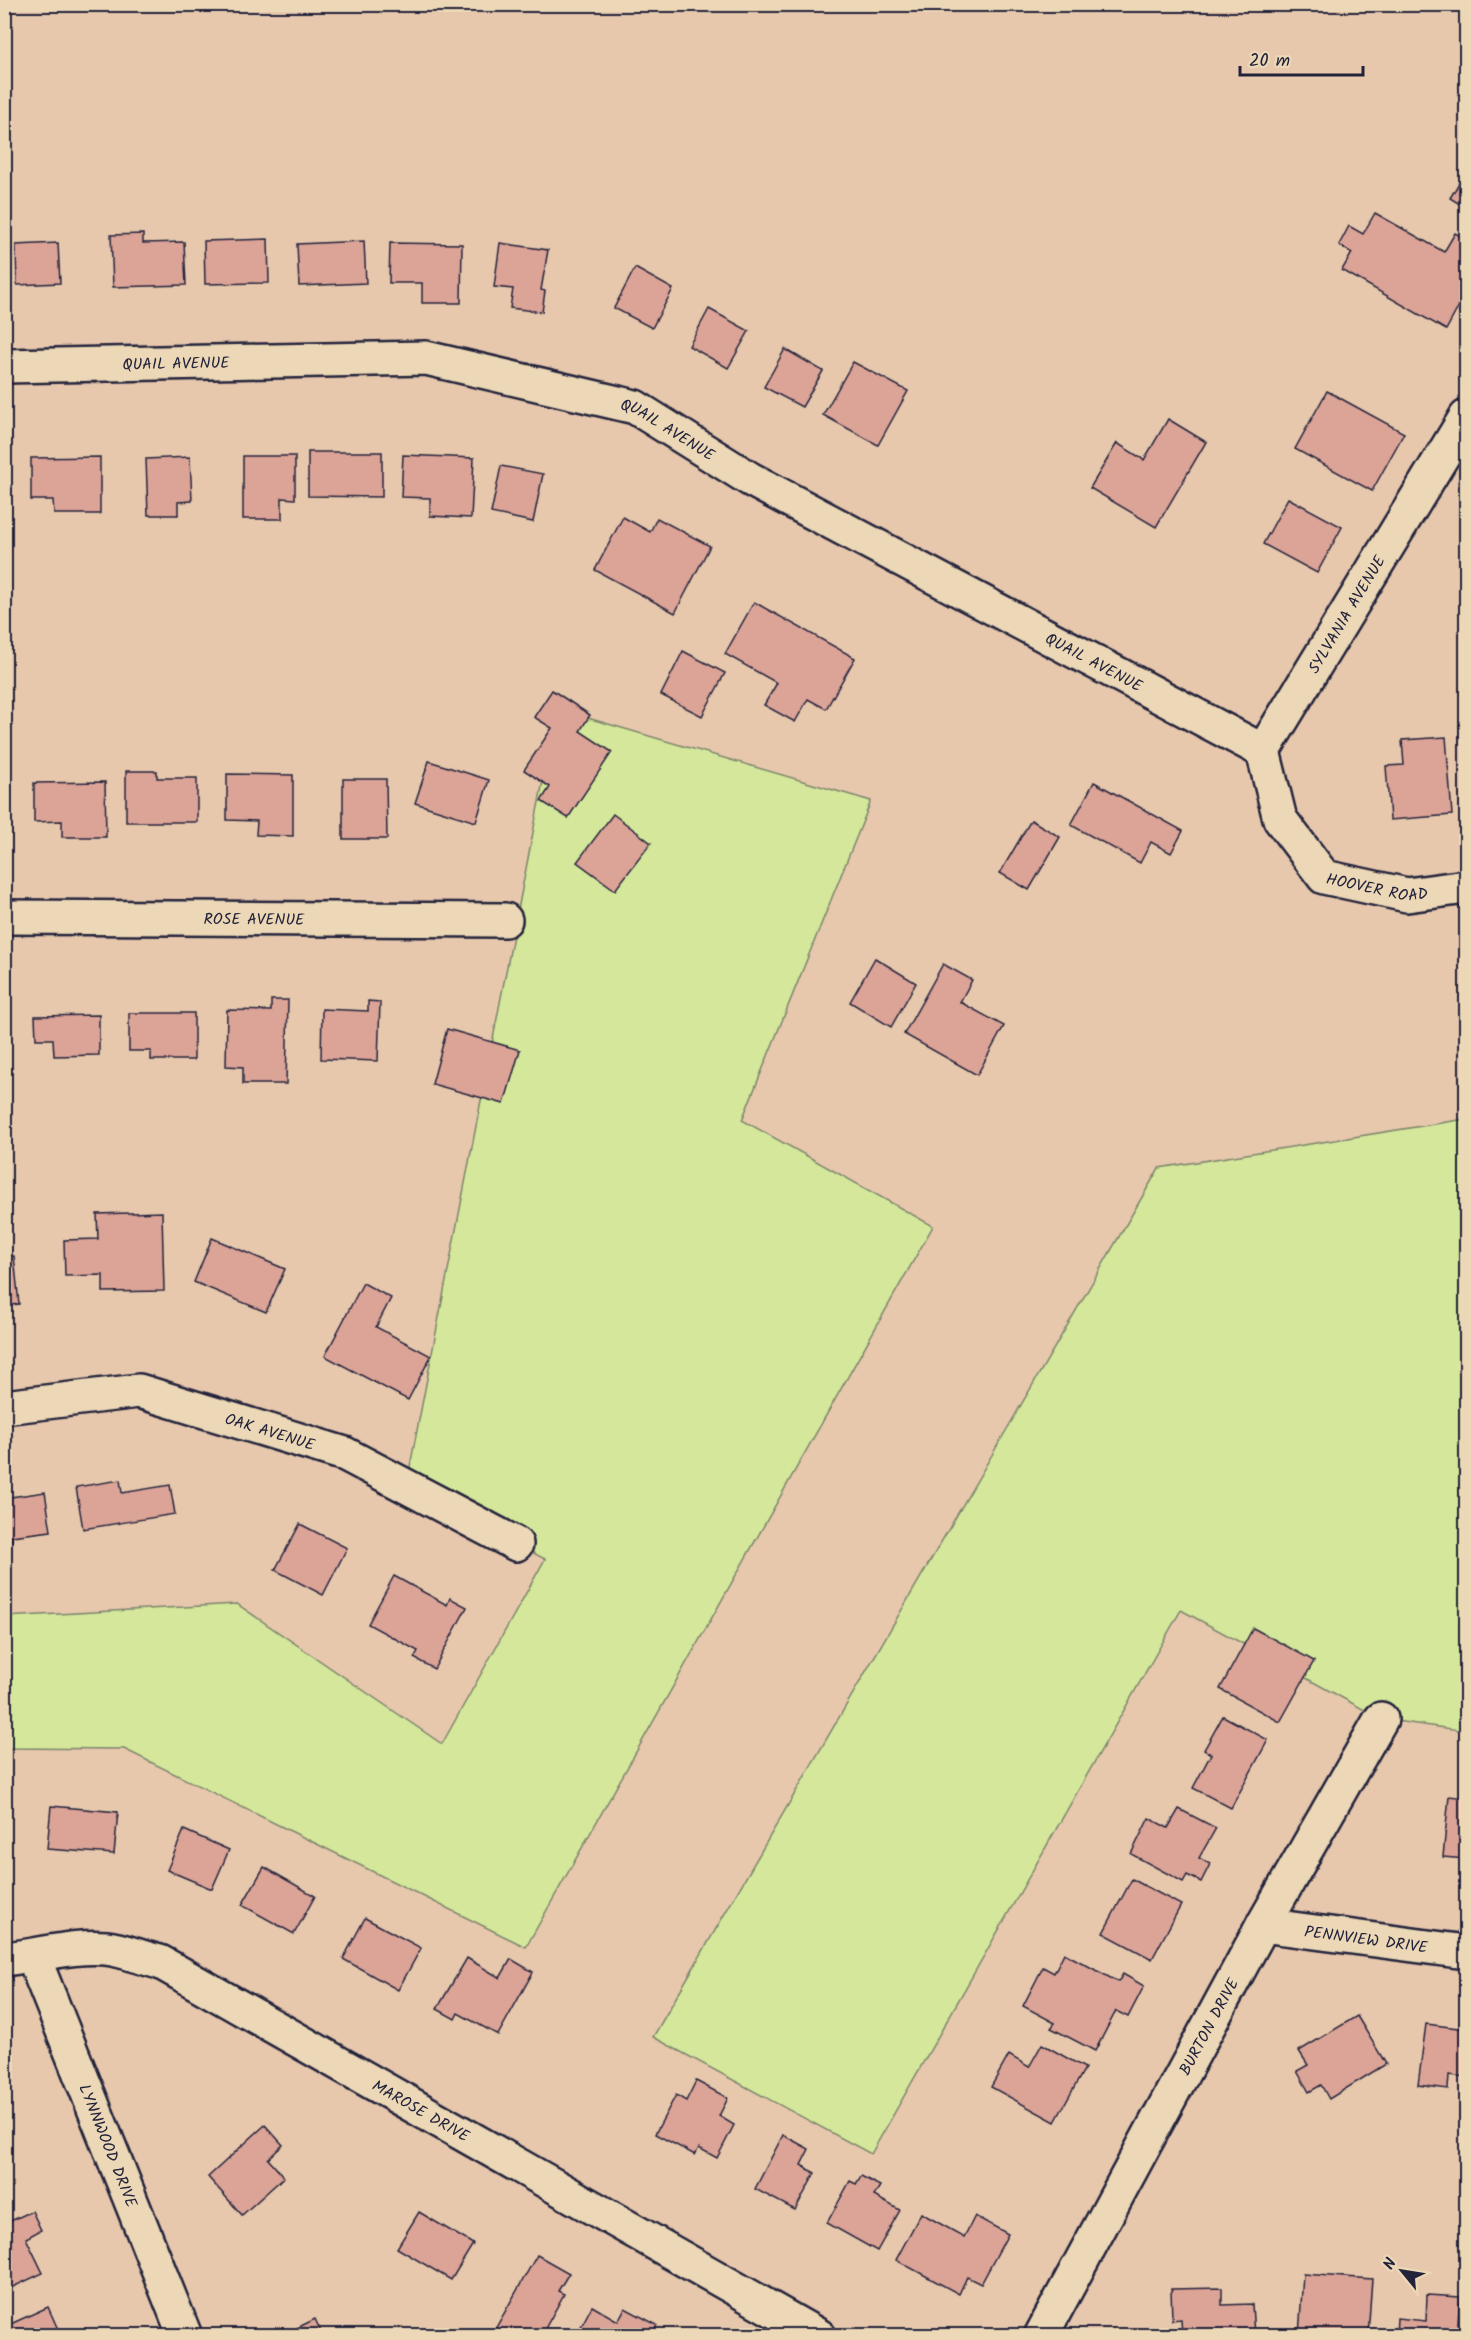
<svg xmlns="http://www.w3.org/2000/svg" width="1471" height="2340" font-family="Kalam,sans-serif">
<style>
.green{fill:#d4e79b;stroke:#7b846b;stroke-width:1.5}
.building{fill:#dca397;stroke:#22223b;stroke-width:1.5}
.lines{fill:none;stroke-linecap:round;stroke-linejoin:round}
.minor-casing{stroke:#22223b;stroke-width:38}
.minor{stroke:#ecd8b6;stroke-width:33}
.labels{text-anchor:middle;stroke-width:6;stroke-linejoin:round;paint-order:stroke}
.street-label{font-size:16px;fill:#22223b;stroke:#ecd8b6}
</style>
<rect width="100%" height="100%" fill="#e7c8ad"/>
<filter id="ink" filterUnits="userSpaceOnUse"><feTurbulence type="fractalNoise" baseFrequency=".0167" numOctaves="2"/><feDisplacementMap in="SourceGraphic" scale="12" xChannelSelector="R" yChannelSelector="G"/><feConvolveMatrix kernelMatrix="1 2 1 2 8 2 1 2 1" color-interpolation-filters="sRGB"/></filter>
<g filter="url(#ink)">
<!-- green -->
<g class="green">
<polygon points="557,709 871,801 742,1120 933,1226 526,1947 124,1749 5,1748 5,1617 237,1604 442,1744 545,1559 406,1487"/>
<polygon points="1466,1119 1466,1731 1381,1719 1181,1610 871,2154 653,2037 1159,1168"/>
</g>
<!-- building -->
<g class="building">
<polygon points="1466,171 1466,208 1450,198"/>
<polygon points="1375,213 1444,252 1455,233 1466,239 1466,293 1446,330 1342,270 1352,253 1339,245 1349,226 1363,234"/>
<polygon points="143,234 143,243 184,242 186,285 113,287 111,235"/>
<polygon points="268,239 269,283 205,284 204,241"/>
<polygon points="364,241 366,283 299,286 297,244"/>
<polygon points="58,243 60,283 17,285 16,245"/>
<polygon points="390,243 462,244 461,303 422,303 422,283 389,283"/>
<polygon points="500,243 548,250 541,290 545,291 542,312 510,308 513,289 494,287"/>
<polygon points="635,268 673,289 652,328 614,308"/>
<polygon points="709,309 749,331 728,368 689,346"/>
<polygon points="785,349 823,371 802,407 764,387"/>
<polygon points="853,362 908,391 878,445 823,415"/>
<polygon points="1327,391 1404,433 1372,491 1295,449"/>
<polygon points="1168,419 1206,442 1156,527 1090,488 1117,443 1144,460"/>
<polygon points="308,452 382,452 382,497 308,496"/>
<polygon points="403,455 474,458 471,518 430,516 430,498 401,497"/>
<polygon points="243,456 295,456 295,499 282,498 282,519 243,519"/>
<polygon points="100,457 100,514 54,514 53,500 31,500 31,458"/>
<polygon points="190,457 192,501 178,502 178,515 148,515 146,459"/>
<polygon points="501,466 543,474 533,522 491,513"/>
<polygon points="1288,498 1342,527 1317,573 1263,544"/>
<polygon points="623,517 650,532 657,518 710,546 675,613 595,570"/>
<polygon points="754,602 855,658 826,709 808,699 795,722 764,705 777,683 725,654"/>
<polygon points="683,651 725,673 702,716 661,695"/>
<polygon points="552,690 590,715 580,731 612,752 568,818 541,801 550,787 524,770 552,728 534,717"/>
<polygon points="1446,737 1452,815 1390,820 1386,766 1404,765 1402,740"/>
<polygon points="429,761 489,780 476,822 415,803"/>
<polygon points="126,771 157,771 157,778 197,778 197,822 126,822"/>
<polygon points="227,774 293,775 293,836 256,835 257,821 227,820"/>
<polygon points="4,779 7,779 6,837 4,837"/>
<polygon points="343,779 386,779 387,839 343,839"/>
<polygon points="105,782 106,837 62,837 62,821 34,822 34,783"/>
<polygon points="1094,782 1183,831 1171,853 1151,842 1140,863 1071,825"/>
<polygon points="613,814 651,843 615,890 577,862"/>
<polygon points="1031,820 1060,837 1029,890 1000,873"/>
<polygon points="875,958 916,983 891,1027 850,1002"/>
<polygon points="943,964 972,980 960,1002 1004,1026 977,1075 904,1034"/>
<polygon points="271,1000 288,1000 286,1084 243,1084 243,1067 226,1066 227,1010 271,1011"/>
<polygon points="368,1001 380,1002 378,1061 321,1059 322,1009 368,1011"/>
<polygon points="129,1013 194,1013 194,1060 151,1060 151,1051 129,1051"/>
<polygon points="99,1015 99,1055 54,1056 53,1039 36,1039 35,1016"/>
<polygon points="447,1029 520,1050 504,1104 432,1084"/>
<polygon points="162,1212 164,1291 103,1292 103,1275 65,1276 64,1240 98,1239 97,1214"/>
<polygon points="212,1238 285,1269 266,1312 194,1282"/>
<polygon points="14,1256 19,1304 4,1306 4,1257"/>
<polygon points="363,1283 391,1298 376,1327 431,1356 408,1400 325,1356"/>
<polygon points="120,1480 122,1493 170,1485 175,1514 83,1529 76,1487"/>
<polygon points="45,1492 51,1531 12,1536 12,1540 4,1541 4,1498"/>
<polygon points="300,1524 347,1548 323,1595 275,1570"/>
<polygon points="394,1576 447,1605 450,1598 467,1607 434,1669 414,1658 418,1651 368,1624"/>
<polygon points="1253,1628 1314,1661 1280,1722 1220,1689"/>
<polygon points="1223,1716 1268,1740 1231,1808 1193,1788 1211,1754 1204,1750"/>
<polygon points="1466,1791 1466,1859 1443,1857 1449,1796 1466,1798"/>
<polygon points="51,1806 118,1812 114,1854 47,1849"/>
<polygon points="1179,1809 1216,1828 1199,1858 1210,1864 1201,1882 1187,1875 1183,1882 1131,1854 1149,1818 1168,1828"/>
<polygon points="184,1830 229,1850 212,1889 167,1870"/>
<polygon points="264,1867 315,1896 294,1934 242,1905"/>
<polygon points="1132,1879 1181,1905 1152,1959 1103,1933"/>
<polygon points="365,1918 421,1948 398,1990 343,1959"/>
<polygon points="1064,1953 1118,1982 1123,1974 1144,1986 1128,2017 1116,2011 1095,2051 1051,2028 1055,2023 1023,2006 1043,1967 1054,1973"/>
<polygon points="467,1958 500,1978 511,1959 533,1972 498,2035 458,2013 455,2019 437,2009"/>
<polygon points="1357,2016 1386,2064 1329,2099 1321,2085 1309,2092 1297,2071 1308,2065 1299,2051"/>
<polygon points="1426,2024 1466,2029 1466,2077 1449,2075 1448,2089 1418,2085"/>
<polygon points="1042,2044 1085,2068 1055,2122 991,2087 1009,2055 1029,2067"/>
<polygon points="696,2081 728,2098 719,2116 734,2125 717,2158 699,2148 695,2155 655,2134 676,2095 686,2101"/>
<polygon points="265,2125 283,2145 268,2159 284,2177 242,2215 208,2177"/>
<polygon points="783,2135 809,2149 801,2165 815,2173 795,2210 755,2189"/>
<polygon points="861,2176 880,2186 874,2196 900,2210 877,2251 827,2223 850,2181 856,2184"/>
<polygon points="32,2211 41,2230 26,2238 43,2273 4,2291 4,2224"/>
<polygon points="419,2212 473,2244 451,2280 397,2248"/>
<polygon points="921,2213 964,2237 975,2216 1008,2234 981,2284 967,2277 959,2294 896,2260"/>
<polygon points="537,2255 569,2273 558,2291 564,2294 541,2336 499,2336 493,2333"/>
<polygon points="1303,2274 1372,2279 1368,2336 1299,2336"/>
<polygon points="1222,2288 1222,2305 1252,2304 1254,2336 1182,2336 1181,2319 1172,2320 1171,2289"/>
<polygon points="1427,2295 1460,2297 1457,2336 1396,2336 1397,2318 1426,2321"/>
<polygon points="592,2306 618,2321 625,2308 657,2325 651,2336 576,2336"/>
<polygon points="48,2307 61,2336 6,2336 4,2327"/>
<polygon points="315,2319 323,2336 281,2336"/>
</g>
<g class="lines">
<!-- minor casing -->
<g class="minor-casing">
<g id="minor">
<path id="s1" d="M 4,366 L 426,358 L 635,407 L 750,479 L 1263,751"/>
<path id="s2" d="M 1466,417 L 1263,751 L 1280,819 L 1324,877 L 1407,895 L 1466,887"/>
<path id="s3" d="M 4,917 L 505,920"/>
<path id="s4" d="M 4,1407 L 139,1391 L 345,1454 L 516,1544"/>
<path id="s5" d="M 1263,1925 L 1466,1952"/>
<path id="s6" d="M 33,1956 L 185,2336"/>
<path id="s7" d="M 4,1959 C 38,1956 72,1945 106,1948 C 124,1950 142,1958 160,1962 L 819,2336"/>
<path id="s8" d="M 1041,2336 L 1263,1925 L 1381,1719"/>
</g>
</g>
<!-- minor -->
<use href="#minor" class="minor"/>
</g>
</g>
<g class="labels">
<!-- street labels -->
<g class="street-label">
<text dy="6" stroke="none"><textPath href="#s1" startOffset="172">QUAIL AVENUE</textPath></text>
<text dy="6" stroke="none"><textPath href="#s1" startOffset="676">QUAIL AVENUE</textPath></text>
<text transform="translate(1346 614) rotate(-59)" y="6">SYLVANIA AVENUE</text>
<text dy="6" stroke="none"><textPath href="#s1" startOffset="1162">QUAIL AVENUE</textPath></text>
<text dy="6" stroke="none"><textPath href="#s2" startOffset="588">HOOVER ROAD</textPath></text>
<text dy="6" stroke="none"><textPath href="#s3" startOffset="250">ROSE AVENUE</textPath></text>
<text dy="6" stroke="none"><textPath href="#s4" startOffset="273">OAK AVENUE</textPath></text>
<text dy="6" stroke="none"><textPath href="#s5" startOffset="104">PENNVIEW DRIVE</textPath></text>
<text dy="6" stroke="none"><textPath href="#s8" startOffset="352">BURTON DRIVE</textPath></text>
<text dy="6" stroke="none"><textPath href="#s7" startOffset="459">MAROSE DRIVE</textPath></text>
<text dy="6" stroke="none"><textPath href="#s6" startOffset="204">LYNNWOOD DRIVE</textPath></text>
</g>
</g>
<!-- margin -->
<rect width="1471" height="2340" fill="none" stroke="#ecd8b6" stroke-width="24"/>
<rect x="12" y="12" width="1447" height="2316" fill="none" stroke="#22223b" stroke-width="2" filter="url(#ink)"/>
<!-- north arrow -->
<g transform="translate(1402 2271) rotate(300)" stroke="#ecd8b6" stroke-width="4.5" paint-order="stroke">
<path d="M0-4.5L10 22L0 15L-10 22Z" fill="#22223b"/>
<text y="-9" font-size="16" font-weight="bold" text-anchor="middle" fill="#22223b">N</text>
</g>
<!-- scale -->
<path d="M1240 66v9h123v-9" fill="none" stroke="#22223b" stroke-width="3"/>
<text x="1249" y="66" font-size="18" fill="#22223b" stroke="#ecd8b6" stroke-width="4.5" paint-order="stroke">20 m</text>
</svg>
